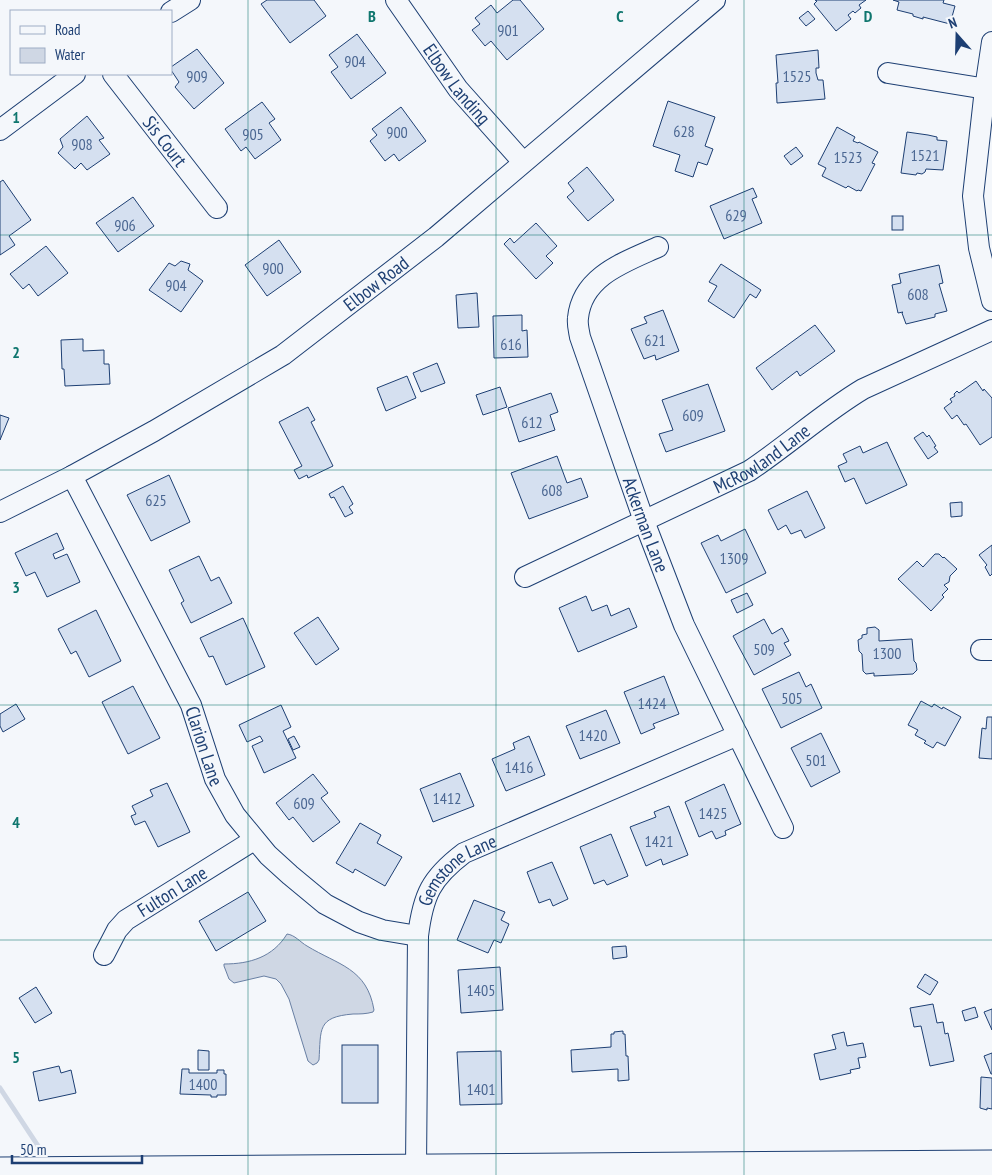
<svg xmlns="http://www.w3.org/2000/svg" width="992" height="1175" font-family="'PT Sans Narrow',sans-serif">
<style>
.water{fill:#cfd7e4;stroke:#687fa3}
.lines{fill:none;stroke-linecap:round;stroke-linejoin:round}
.stream{stroke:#cfd7e4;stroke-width:5}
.building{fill:#d5e0f0;stroke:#1d3f73}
.minor-casing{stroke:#1d3f73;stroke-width:22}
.major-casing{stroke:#1d3f73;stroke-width:27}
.minor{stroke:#f4f7fb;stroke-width:20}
.major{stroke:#f4f7fb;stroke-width:25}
.grid{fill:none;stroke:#0f766e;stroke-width:1;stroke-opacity:0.55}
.labels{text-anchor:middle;stroke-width:4;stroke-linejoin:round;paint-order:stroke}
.number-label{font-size:16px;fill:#4b6792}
.street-label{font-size:19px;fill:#1d3f73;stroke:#f4f7fb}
.grid-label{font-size:16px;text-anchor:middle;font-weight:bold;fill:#0f766e;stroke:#f4f7fb;stroke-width:4;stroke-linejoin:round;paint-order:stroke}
</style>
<rect width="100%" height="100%" fill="#f4f7fb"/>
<!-- water -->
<path class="water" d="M 287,934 C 295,935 300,942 307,946 C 338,965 367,968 374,1010 L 373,1012 C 366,1014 360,1014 353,1014 C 317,1017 321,1029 319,1060 L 317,1063 L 313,1065 L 308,1061 L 289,999 L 281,984 L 276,979 L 264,976 L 234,983 L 229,979 L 224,966 L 224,964 C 250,964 273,957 287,934 Z"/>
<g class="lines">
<!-- stream -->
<polyline class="stream" points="0,1088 44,1155"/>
</g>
<!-- building -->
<g class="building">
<polygon points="267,0 314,0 326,16 290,43 261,4"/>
<polygon points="513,0 520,0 544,29 507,60 491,41 485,46 472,30 480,24 475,18 491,5 497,13"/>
<polygon points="815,0 866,0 859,5 861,8 855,13 853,11 848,15 851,19 836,31 814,4 817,1"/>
<polygon points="893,0 944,0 943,3 955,6 950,24 923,17 923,19 913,16 913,14 897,10 899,2"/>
<polygon points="808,11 815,19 806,26 799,18"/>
<polygon points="357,34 386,73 351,99 331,72 338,67 329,55"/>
<polygon points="197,49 224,83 194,109 175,87 179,82 171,70 171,67"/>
<polygon points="818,50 819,68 816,68 816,73 818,80 823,80 825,99 777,103 776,83 778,83 776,55"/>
<polygon points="668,101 715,117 705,146 713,149 707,165 698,162 693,177 675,171 680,155 653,146"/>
<polygon points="262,102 275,119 269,123 281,140 255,159 246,147 241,151 225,129"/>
<polygon points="401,107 426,141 399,161 394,154 385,161 370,141 377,135 372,129"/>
<polygon points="87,116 104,138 99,140 110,154 87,170 81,163 75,169 58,153 63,147 60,139"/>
<polygon points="837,127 855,137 853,141 858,143 859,142 878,152 872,163 875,164 861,191 858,190 857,191 848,186 846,188 822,176 826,168 818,164"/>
<polygon points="907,132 928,135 937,137 937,140 947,141 943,170 926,169 925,172 922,174 917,173 916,175 901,173"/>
<polygon points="796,147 803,156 791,165 784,156"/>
<polygon points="587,167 614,200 588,221 567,197 574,191 568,183"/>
<polygon points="3,180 31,220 9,236 15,245 0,255 0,182"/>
<polygon points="753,188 757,197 752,199 762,223 724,239 710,206"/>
<polygon points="133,197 154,226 118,252 96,223"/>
<rect x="892" y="216" width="11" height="14"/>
<polygon points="536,223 557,246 546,256 553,263 536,279 504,244 510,238 514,243"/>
<polygon points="279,240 301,272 267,296 245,265"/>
<polygon points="46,246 68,273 38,296 29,284 23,289 10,274"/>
<polygon points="181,261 190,264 188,270 203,281 181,312 149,290 169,263 175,266"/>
<polygon points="721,264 761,290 756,298 750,294 734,318 708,301 717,286 709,282"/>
<polygon points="939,265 943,283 939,284 947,311 935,314 935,317 906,324 902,313 903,312 898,313 892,285 901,283 899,274"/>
<polygon points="477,293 479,327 458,328 456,295"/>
<polygon points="663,310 679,351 656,360 655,355 644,359 631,329 647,323 644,317"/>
<polygon points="522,315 522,331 527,330 528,357 494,358 493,316"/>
<polygon points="815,325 835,351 800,376 797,371 772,390 756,368"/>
<polygon points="83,339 83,351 104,350 104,364 109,364 110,384 65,386 64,369 62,369 61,340"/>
<polygon points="437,363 445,383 421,392 413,373"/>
<polygon points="407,376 416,398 386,411 377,388"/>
<polygon points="976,381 983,391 984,389 992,398 992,437 980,445 966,424 964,425 957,415 952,419 944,408 952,402 950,399 955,396 954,394 957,391 959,393"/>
<polygon points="708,384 725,431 666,452 659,434 673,430 662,400"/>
<polygon points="500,387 507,407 483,415 476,395"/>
<polygon points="551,393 558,412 550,415 555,430 519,442 508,408"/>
<polygon points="308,407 315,420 311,422 333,466 308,478 307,475 299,479 294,470 302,466 279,422"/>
<polygon points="0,415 9,418 0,440"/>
<polygon points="923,432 927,437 929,435 936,446 934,447 938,452 928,459 914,438"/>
<polygon points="887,442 907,485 866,504 854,478 845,482 838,466 847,462 843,454 860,446 863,453"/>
<polygon points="557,456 567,483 581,478 588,497 529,519 511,473"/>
<polygon points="169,475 190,522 151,541 127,495"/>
<polygon points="343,486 353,504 349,507 353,513 345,517 334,497 331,498 329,494"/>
<polygon points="807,491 825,528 805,538 801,530 791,534 786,525 778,530 768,510"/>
<polygon points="962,502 962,516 951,517 950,503"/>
<polygon points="745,529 766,573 726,593 701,543 718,535 721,541"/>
<polygon points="57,533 64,549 53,554 55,559 67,554 80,582 47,597 35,572 26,576 15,553"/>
<polygon points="992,545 992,574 990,576 985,567 987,565 979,555"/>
<polygon points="935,554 939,554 943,558 944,557 957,569 950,576 949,582 944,585 948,589 942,595 944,597 931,611 898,579 917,561 923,567"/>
<polygon points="199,556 211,581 219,577 232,603 191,623 181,603 184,601 169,570"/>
<polygon points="747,593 753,605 737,613 731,600"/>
<polygon points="586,596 592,611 607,605 611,616 629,608 637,627 578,652 559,608"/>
<polygon points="96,610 121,661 89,677 76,651 71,654 58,629"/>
<polygon points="318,617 339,649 316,665 294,633"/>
<polygon points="243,618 265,667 226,685 213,656 209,657 200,638"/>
<polygon points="764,619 772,634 782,628 789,641 784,643 791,655 754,675 733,636"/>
<polygon points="875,627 879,630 879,641 912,639 914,661 916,663 917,670 913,674 874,676 874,673 866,674 863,671 862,654 859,651 858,640 862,638 862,635 867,634 867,628"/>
<polygon points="799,672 806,687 811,684 822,708 781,728 762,689"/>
<polygon points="664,676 679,714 653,724 655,728 641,734 624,692"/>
<polygon points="133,686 160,738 128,754 102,702"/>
<polygon points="921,701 932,707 934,704 942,709 943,707 961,717 945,746 937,742 933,748 924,743 926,741 915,735 918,730 908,725"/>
<polygon points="16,704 25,719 3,732 0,726 0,714"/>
<polygon points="281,705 291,727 283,731 296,758 264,773 252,746 263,741 260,736 247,742 239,725"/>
<polygon points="606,710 620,743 580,759 566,726"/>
<polygon points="987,717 992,717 992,759 979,758 982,728 986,729"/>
<polygon points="821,733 840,772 811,787 791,748"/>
<polygon points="294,736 300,747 293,750 288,739"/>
<polygon points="529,736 545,775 506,791 492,759 515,749 513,743"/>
<polygon points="460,773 474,806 433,822 420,789"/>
<polygon points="313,774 328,793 321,798 340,822 313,842 293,817 289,820 276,803"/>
<polygon points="167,783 190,832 158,847 145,821 135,825 131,816 136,814 132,806 153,796 150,790"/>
<polygon points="724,784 741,824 725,831 726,835 716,839 712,831 699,837 685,802"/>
<polygon points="669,806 688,855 663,865 661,859 646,866 630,827 656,817 654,812"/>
<polygon points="360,823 381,835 377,843 402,857 385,886 355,869 353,873 336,863"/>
<polygon points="611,834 628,876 607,885 604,880 594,884 580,847"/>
<polygon points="552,862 568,899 553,906 550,899 539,903 527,872"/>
<polygon points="248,892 266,921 216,951 199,921"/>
<polygon points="474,900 505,912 501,920 509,924 501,943 494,940 488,953 457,940"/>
<polygon points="626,946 627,957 613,959 612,947"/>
<polygon points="500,967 503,1010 461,1013 458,970"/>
<polygon points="925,974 938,982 930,995 917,987"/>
<polygon points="36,987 52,1013 35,1023 19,998"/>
<polygon points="933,1004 937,1023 943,1022 945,1034 948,1033 954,1061 930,1066 921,1026 914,1027 910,1008"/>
<polygon points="975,1007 978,1017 965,1021 962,1011"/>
<polygon points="992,1009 992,1030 984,1012"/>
<polygon points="623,1031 623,1034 625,1034 626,1056 628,1056 629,1080 618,1081 618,1069 572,1072 571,1050 611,1047 611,1034 614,1034 614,1032"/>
<polygon points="844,1032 847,1046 863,1043 866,1057 858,1058 860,1068 850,1070 851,1073 820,1080 814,1054 836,1049 832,1035"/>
<rect x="342" y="1045" width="36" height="58"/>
<polygon points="198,1050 209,1051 209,1070 198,1070"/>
<polygon points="501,1051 502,1104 460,1105 457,1052"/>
<polygon points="992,1053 992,1074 991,1074 984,1056"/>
<polygon points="59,1066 61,1073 71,1070 76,1093 39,1101 33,1072"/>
<polygon points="182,1069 189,1069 189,1073 217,1073 217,1070 224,1070 224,1074 226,1074 226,1095 217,1095 217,1097 211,1097 211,1095 180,1094"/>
<polygon points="981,1077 992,1078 992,1109 987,1108 987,1110 980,1108"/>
</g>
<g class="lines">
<!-- minor casing -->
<g class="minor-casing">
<g id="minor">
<path id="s1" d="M 396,0 L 458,89 L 523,162"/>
<polyline points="171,12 190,0"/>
<polyline points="992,42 985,89 973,196 979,248 992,301"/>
<polyline points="888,73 992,90"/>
<path id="s2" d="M 113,74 L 217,208"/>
<polyline points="0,130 75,74"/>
<path id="s3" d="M 658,247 C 625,262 582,276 578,318 C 577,324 579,331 580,337 L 644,521 L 684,625 L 783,828"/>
<path id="s4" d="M 72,476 L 191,705 L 215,779 L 235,815 L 268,855 L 290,875 L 325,904 L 359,922 L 382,930 L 418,936"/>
<path id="s5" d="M 0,512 L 72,476 L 154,431 L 283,355 L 436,237 L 715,0"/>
<path id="s6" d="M 525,577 L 749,471 C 788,445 823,413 863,389 L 992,330"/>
<polyline points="981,650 992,650"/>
<path id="s7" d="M 104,955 L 117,930 L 126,920 L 254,840"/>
<path id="s8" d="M 416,1168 L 418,936 C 423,895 431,878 464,853 L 738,735"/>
</g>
</g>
<!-- major casing -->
<g class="major-casing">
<polyline id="major" points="0,1170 992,1163"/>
</g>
<!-- minor -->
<use href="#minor" class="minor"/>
<!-- major -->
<use href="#major" class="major"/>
</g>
<!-- grid -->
<path class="grid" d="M 248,0 L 248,1175M 496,0 L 496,1175M 744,0 L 744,1175M 0,235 L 992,235M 0,470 L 992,470M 0,705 L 992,705M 0,940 L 992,940"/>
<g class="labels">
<!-- number labels -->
<g class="number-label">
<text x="508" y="36">901</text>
<text x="355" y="67">904</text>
<text x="197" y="82">909</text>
<text x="797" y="82">1525</text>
<text x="684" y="137">628</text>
<text x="397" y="138">900</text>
<text x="253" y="140">905</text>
<text x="82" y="150">908</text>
<text x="925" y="161">1521</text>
<text x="848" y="163">1523</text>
<text x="736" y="221">629</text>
<text x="125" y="231">906</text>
<text x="273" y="274">900</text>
<text x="176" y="291">904</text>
<text x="918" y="300">608</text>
<text x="655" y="346">621</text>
<text x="511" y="350">616</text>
<text x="693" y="421">609</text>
<text x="532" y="428">612</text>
<text x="552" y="496">608</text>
<text x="156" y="506">625</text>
<text x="734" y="564">1309</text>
<text x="764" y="655">509</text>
<text x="887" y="659">1300</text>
<text x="792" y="704">505</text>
<text x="652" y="709">1424</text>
<text x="593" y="741">1420</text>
<text x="816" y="766">501</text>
<text x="519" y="773">1416</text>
<text x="447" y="804">1412</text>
<text x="304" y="809">609</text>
<text x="713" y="819">1425</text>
<text x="659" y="847">1421</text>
<text x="481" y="996">1405</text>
<text x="203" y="1090">1400</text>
<text x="481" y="1095">1401</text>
</g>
<!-- street labels -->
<g class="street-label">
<text dy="7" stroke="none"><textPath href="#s1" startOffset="104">Elbow Landing</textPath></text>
<text dy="7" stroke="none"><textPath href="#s2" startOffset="85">Sis Court</textPath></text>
<text dy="7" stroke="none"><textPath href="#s5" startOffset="441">Elbow Road</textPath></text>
<text dy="7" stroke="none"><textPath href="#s6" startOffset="265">McRowland Lane</textPath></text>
<text dy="7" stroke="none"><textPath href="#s3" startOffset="331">Ackerman Lane</textPath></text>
<text dy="7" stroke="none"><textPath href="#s4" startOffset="301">Clarion Lane</textPath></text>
<text dy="7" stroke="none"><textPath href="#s8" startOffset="314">Gemstone Lane</textPath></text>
<text dy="7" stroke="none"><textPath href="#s7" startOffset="96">Fulton Lane</textPath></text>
</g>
</g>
<g class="grid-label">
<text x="372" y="22">B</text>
<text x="620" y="22">C</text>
<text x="868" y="22">D</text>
<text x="16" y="123">1</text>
<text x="16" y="358">2</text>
<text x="16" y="593">3</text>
<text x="16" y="828">4</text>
<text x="16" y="1063">5</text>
</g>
<!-- legend -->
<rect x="10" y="10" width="162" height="65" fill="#f4f7fb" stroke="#9eadc5"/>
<rect x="20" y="26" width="25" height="8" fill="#f4f7fb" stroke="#9eadc5"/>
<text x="55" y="35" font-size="15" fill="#1d3f73">Road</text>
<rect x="20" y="48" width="25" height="15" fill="#cfd7e4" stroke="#9eadc5"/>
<text x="55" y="60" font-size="15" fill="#1d3f73">Water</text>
<!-- north arrow -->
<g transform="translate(957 35) rotate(340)" stroke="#f4f7fb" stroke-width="4" paint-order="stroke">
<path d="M0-4L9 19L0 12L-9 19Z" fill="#1d3f73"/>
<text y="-8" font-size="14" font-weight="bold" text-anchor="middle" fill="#1d3f73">N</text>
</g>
<!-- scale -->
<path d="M12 1155v8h130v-8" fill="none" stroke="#1d3f73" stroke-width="2.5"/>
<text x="20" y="1155" font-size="15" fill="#1d3f73" stroke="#f4f7fb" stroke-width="4" paint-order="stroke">50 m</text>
</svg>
